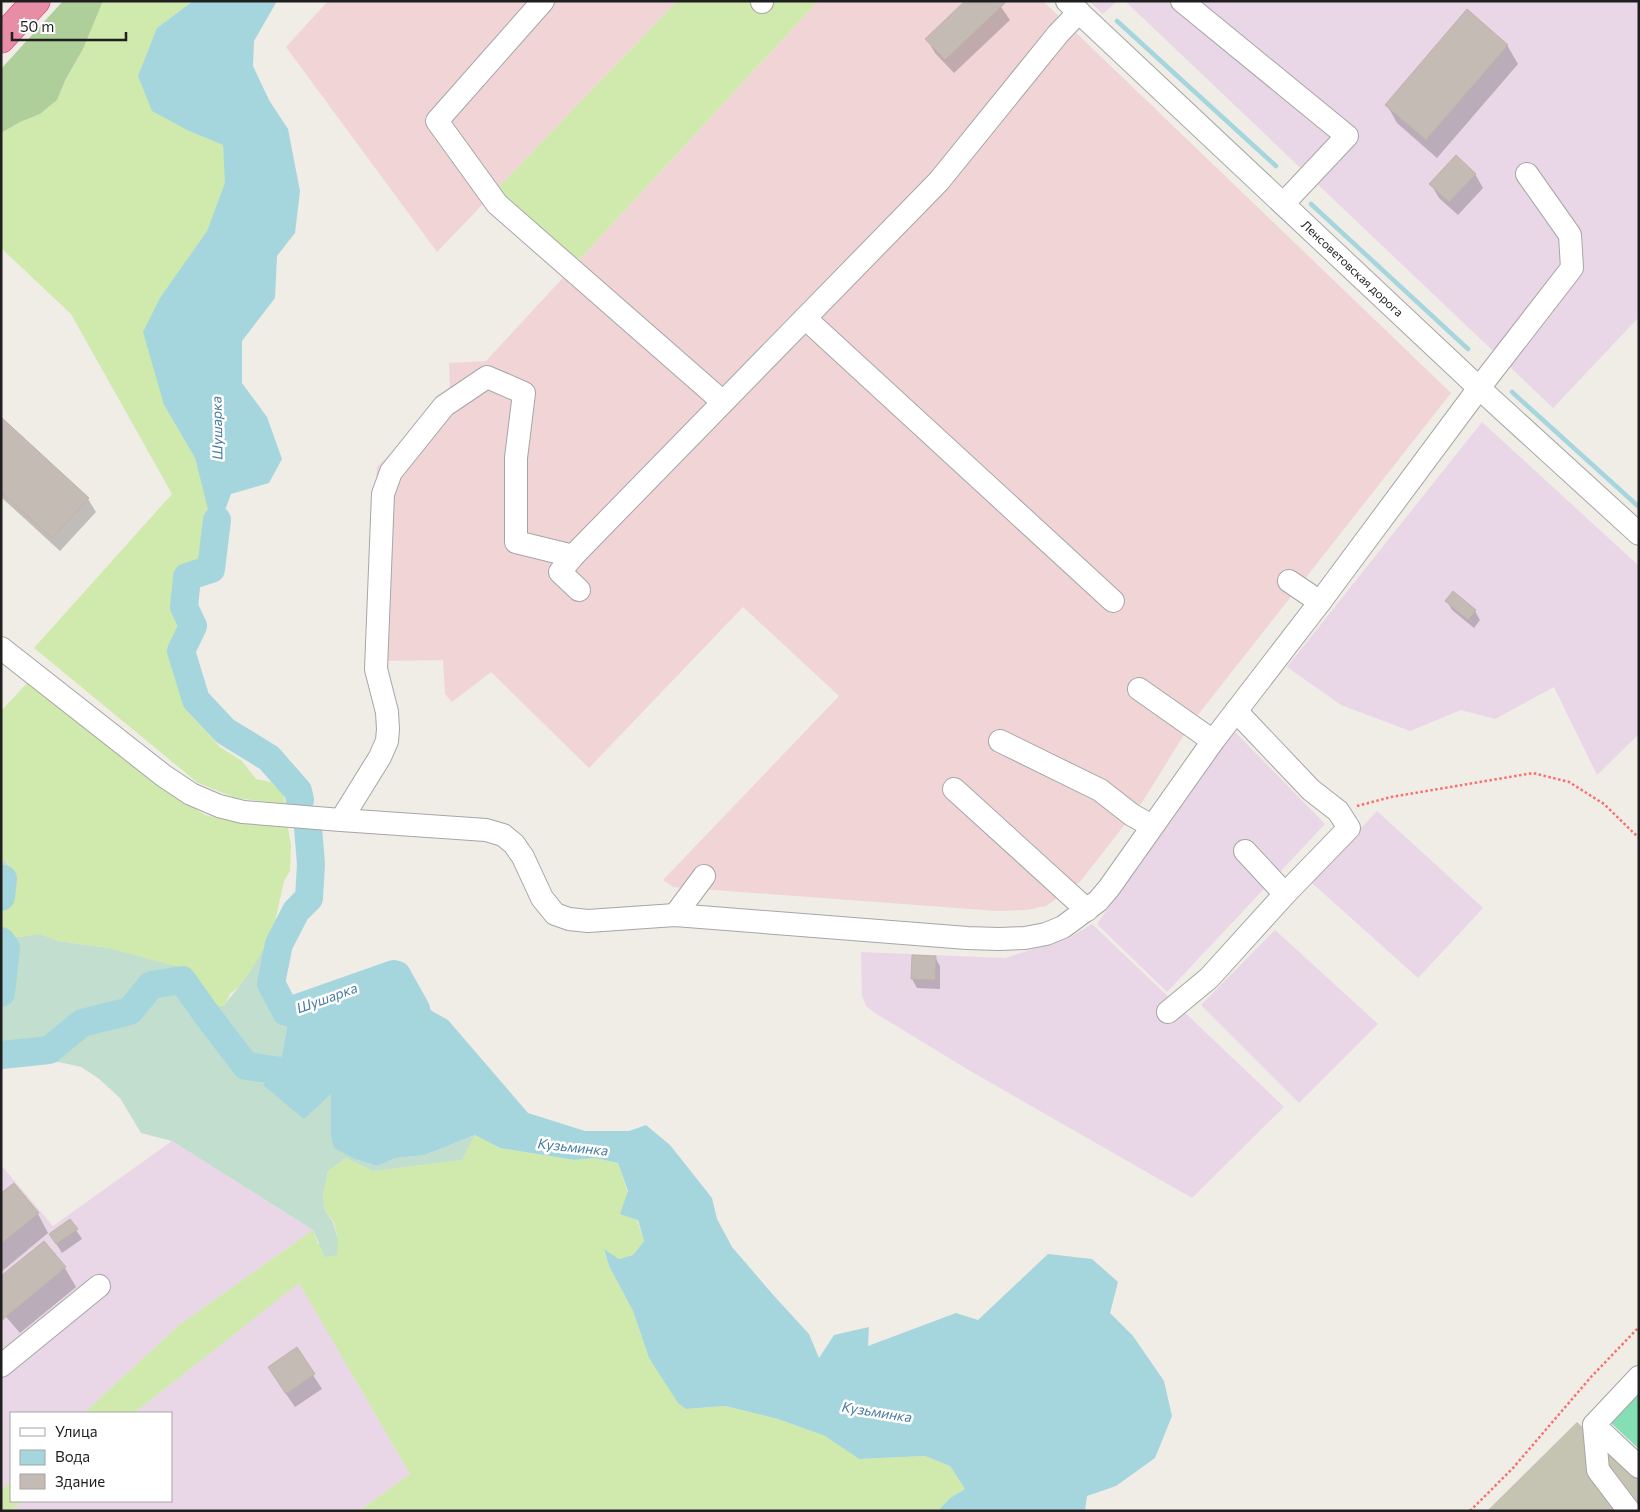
<svg xmlns="http://www.w3.org/2000/svg" width="1640" height="1512" font-family="Commissioner,sans-serif">
<style>
.commercial{fill:#f1d5d6}
.industrial{fill:#e9d7e7}
.construction{fill:#c5c3b1}
.grass{fill:#cfeaac}
.forest{fill:#aecf9a}
.wetland{fill:#c2decf}
.pitch{fill:#84dfb4}
.water{fill:#a6d6dd}
.shadow{fill:#0003}
.lines{fill:none;stroke-linecap:round;stroke-linejoin:round}
.stream{stroke:#a6d6dd;stroke-width:4.5}
.river{stroke:#a6d6dd;stroke-width:28}
.building{fill:#c5bbb5;stroke:#c2b1a8}
.minor-casing{stroke:#a6a6a6;stroke-width:24}
.highway-casing{stroke:#db2573;stroke-width:29}
.path{stroke:#fa6f6d;stroke-width:2.5;stroke-dasharray:2.5 2.5;stroke-linecap:butt}
.minor{stroke:#fff;stroke-width:22}
.highway{stroke:#e78da6;stroke-width:28}
.labels{text-anchor:middle;stroke-width:5;stroke-linejoin:round;paint-order:stroke}
.street-label{font-size:12px;fill:#1f1f1f;stroke:#fff}
.water-label{font-size:14px;font-style:italic;fill:#457a9f;stroke:#fff}
</style>
<rect width="100%" height="100%" fill="#f0ece6"/>
<!-- commercial -->
<g class="commercial">
<polygon points="328,1 677,1 437,252 286,47"/>
<polygon points="818,1 1043,1 1451,393 1190,725 1143,801 1080,882 1046,906 1027,910 997,911 673,887 663,880 839,696 743,607 589,768 491,672 452,702 445,694 443,660 385,661 366,664 377,467 450,392 449,363 486,361"/>
</g>
<!-- industrial -->
<g class="industrial">
<polygon points="1089,1 1117,1 1103,14"/>
<polygon points="1125,1 1639,1 1639,317 1553,408"/>
<polygon points="1482,422 1639,566 1639,734 1597,775 1554,687 1495,719 1461,710 1410,731 1341,705 1287,667"/>
<polygon points="1234,731 1325,824 1167,992 1097,924"/>
<polygon points="1377,811 1483,908 1418,978 1311,882"/>
<polygon points="1092,924 1284,1107 1192,1198 972,1072 875,1013 866,1006 862,995 861,952 1005,958 1069,938"/>
<polygon points="1275,930 1378,1024 1299,1103 1201,1005"/>
<polygon points="172,1141 313,1230 179,1325 84,1413 11,1413 11,1481 1,1490 1,1165 53,1226"/>
<polygon points="299,1282 410,1474 359,1511 11,1511 23,1501 171,1501 171,1413 134,1413"/>
</g>
<!-- construction -->
<polygon class="construction" points="1577,1422 1639,1479 1639,1511 1487,1511"/>
<!-- grass -->
<g class="grass">
<polygon points="103,1 193,1 157,28 189,131 223,145 226,183 207,231 187,260 164,405 195,458 207,501 212,525 208,557 205,566 181,570 174,582 172,610 178,626 173,655 177,683 190,714 220,747 242,761 256,779 271,782 283,794 286,804 236,798 198,783 34,648 172,494 71,314 1,248 1,133 20,122 40,114 57,100 66,80 83,49"/>
<polygon points="677,1 818,1 580,259 562,252 495,191"/>
<polygon points="32,678 163,789 205,815 231,821 287,823 291,845 290,871 284,881 273,931 264,951 239,987 230,994 224,1006 217,1006 196,982 108,948 58,941 40,934 20,937 9,936 1,927 1,910 7,906 12,874 6,859 1,863 1,711"/>
<polygon points="475,1135 500,1148 574,1160 595,1158 618,1163 644,1241 633,1255 619,1259 604,1250 609,1266 633,1311 649,1358 686,1409 725,1406 778,1419 825,1436 859,1459 925,1456 950,1466 965,1489 950,1498 938,1511 359,1511 410,1474 299,1283 134,1413 84,1413 179,1325 313,1230 318,1244 338,1239 334,1222 325,1211 323,1196 328,1171 346,1158 373,1171 462,1160"/>
<polygon points="11,1481 11,1501 23,1501 11,1511 1,1511 1,1490"/>
</g>
<!-- forest -->
<polygon class="forest" points="63,1 103,1 83,49 66,79 57,100 40,114 20,122 1,133 1,69"/>
<!-- wetland -->
<g class="wetland">
<path d="M 5,859 C 14,875 18,898 1,910 L 1,863 Z"/>
<path d="M 1,927 L 10,936 L 20,937 L 40,934 L 58,941 L 108,948 L 190,970 L 196,982 L 217,1006 L 224,1006 C 230,996 235,993 241,984 C 253,967 264,950 273,931 L 293,933 L 282,956 L 271,962 L 277,972 L 274,982 C 280,996 283,1013 282,1028 L 289,1015 L 281,1061 L 263,1085 L 331,1094 L 331,1136 L 355,1159 L 377,1166 L 396,1158 L 425,1155 L 475,1135 L 462,1160 L 373,1171 L 346,1158 L 328,1171 L 323,1196 L 325,1211 L 333,1222 L 338,1239 L 337,1255 L 325,1257 L 313,1230 L 172,1141 L 141,1133 L 120,1098 L 98,1078 L 81,1067 L 59,1062 L 18,1067 L 1,1066 Z"/>
</g>
<!-- pitch -->
<polygon class="pitch" points="1639,1393 1639,1449 1611,1423"/>
<!-- water -->
<g class="water">
<polygon points="193,1 277,1 254,41 253,66 269,100 288,129 300,191 295,233 277,256 275,298 242,341 242,383 267,417 282,459 269,483 231,494 220,524 218,558 208,557 212,525 195,458 164,405 143,332 160,298 207,231 225,183 223,145 189,131 152,111 138,76 157,28"/>
<polygon points="397,975 432,1011 448,1020 528,1113 585,1131 629,1131 646,1125 670,1145 712,1198 717,1219 732,1247 775,1297 809,1334 819,1358 834,1335 869,1327 868,1346 956,1313 978,1320 1048,1254 1092,1259 1118,1282 1110,1313 1133,1336 1164,1381 1172,1416 1155,1458 1116,1486 1087,1496 1085,1511 938,1511 950,1498 965,1489 950,1466 925,1456 859,1459 825,1436 778,1419 725,1406 686,1409 678,1403 649,1358 633,1311 609,1266 604,1249 619,1259 633,1255 644,1241 638,1220 620,1214 628,1191 618,1163 595,1158 574,1160 500,1148 475,1135 425,1155 396,1158 377,1166 355,1159 334,1148 331,1136 331,1094 304,1119 263,1085 281,1061 289,1015"/>
</g>
<!-- shadow -->
<g class="shadow">
<polygon points="997,1 1010,20 954,73 935,53 927,39"/>
<polygon points="1507,45 1518,64 1437,158 1397,123 1387,105"/>
<polygon points="1475,174 1483,188 1458,215 1439,198 1431,184"/>
<polygon points="1,418 88,499 96,512 60,551 1,497"/>
<polygon points="1447,601 1475,611 1480,620 1474,628 1452,610"/>
<polygon points="935,957 940,966 940,989 917,988 912,979"/>
<polygon points="14,1185 38,1214 48,1233 1,1272 1,1195"/>
<polygon points="76,1230 82,1239 62,1253 50,1234"/>
<polygon points="44,1242 65,1268 76,1287 20,1333 1,1311"/>
<polygon points="296,1349 322,1389 295,1407 277,1381"/>
</g>
<g class="lines">
<!-- stream -->
<g class="stream">
<polyline points="1117,21 1276,166"/>
<polyline points="1311,204 1468,349"/>
<polyline points="1512,392 1639,507"/>
</g>
<!-- river -->
<g class="river">
<polyline points="217,520 211,569 187,577 184,607 193,626 181,651 196,700 225,731 269,758 298,791 300,800"/>
<polyline points="308,828 311,864 309,898 296,911 279,944 271,983 286,1012 394,974 397,975 416,1009"/>
<polyline points="1,879 3,879 1,897"/>
<polyline points="1,941 6,948 1,993"/>
<polyline points="1,1055 49,1050 82,1023 130,1011 151,985 182,980 207,1015 246,1066 311,1075"/>
</g>
</g>
<!-- building -->
<g class="building">
<polygon points="965,1 1007,1 945,60 925,39"/>
<polygon points="1467,9 1508,45 1426,140 1385,105"/>
<polygon points="1456,155 1476,174 1449,202 1429,184"/>
<polygon points="1,417 89,498 52,538 1,492"/>
<polygon points="1453,591 1476,610 1468,620 1445,601"/>
<polygon points="912,955 936,956 935,980 911,979"/>
<polygon points="14,1183 39,1213 1,1244 1,1193"/>
<polygon points="70,1219 78,1229 56,1244 49,1234"/>
<polygon points="44,1241 66,1267 1,1321 1,1276"/>
<polygon points="297,1347 315,1374 286,1394 268,1367"/>
</g>
<g class="lines">
<!-- minor casing -->
<g class="minor-casing">
<g id="minor">
<polyline points="543,1 437,121 497,204 723,402"/>
<path id="s1" d="M 1067,1 L 1479,388 L 1639,534"/>
<polyline points="1182,1 1347,136 1283,204"/>
<polyline points="762,2 762,1"/>
<polyline points="805,318 1113,601"/>
<polyline points="573,556 560,572 579,590"/>
<polyline points="1289,581 1320,602"/>
<polyline points="1,648 164,776 191,794 219,806 243,812 341,820 486,830 503,835 514,844 523,857 542,898 555,914 569,919 588,921 675,915 967,938 999,939 1025,938 1046,934 1063,927 1098,901 1109,888 1213,741 1320,602 1479,388 1572,268 1570,235 1527,174"/>
<polyline points="1139,689 1213,741"/>
<polyline points="1000,741 1100,790 1132,815 1152,826"/>
<polyline points="954,789 1087,910"/>
<polyline points="341,820 380,757 387,741 388,729 387,712 376,669 383,494 391,472 444,406 487,377 524,393 516,458 516,542 573,556 939,181 1058,34 1079,12"/>
<polyline points="1245,851 1285,894"/>
<polyline points="675,915 704,876"/>
<polyline points="1168,1012 1209,978 1285,894 1349,828 1338,811 1311,790 1236,711"/>
<polyline points="1,1366 99,1286"/>
<polyline points="1639,1377 1594,1425 1639,1467"/>
<polyline points="1594,1425 1598,1470 1629,1511"/>
</g>
</g>
<!-- highway casing -->
<g class="highway-casing">
<polyline id="highway" points="1,39 36,1"/>
</g>
<!-- path -->
<g class="path">
<polyline points="1357,806 1391,797 1533,773 1569,782 1604,804 1639,838"/>
<polyline points="1470,1511 1513,1468 1591,1377 1639,1327"/>
</g>
<!-- minor -->
<use href="#minor" class="minor"/>
<!-- highway -->
<use href="#highway" class="highway"/>
</g>
<g class="labels">
<!-- street labels -->
<g class="street-label">
<text dy="4" stroke="none"><textPath href="#s1" startOffset="391">Ленсоветовская дорога</textPath></text>
</g>
<!-- water labels -->
<g class="water-label">
<text transform="translate(217 428) rotate(-91)" y="5">Шушарка</text>
<text transform="translate(327 998) rotate(-20)" y="5">Шушарка</text>
<text transform="translate(573 1147) rotate(6)" y="5">Кузьминка</text>
<text transform="translate(877 1412) rotate(9)" y="5">Кузьминка</text>
</g>
</g>
<!-- border -->
<rect width="1640" height="1512" fill="none" stroke="#1f1f1f" stroke-width="5"/>
<!-- legend -->
<rect x="10" y="1412" width="162" height="90" fill="#ffffff" stroke="#a5a5a5"/>
<rect x="20" y="1428" width="25" height="8" fill="#ffffff" stroke="#a5a5a5"/>
<text x="55" y="1437" font-size="15" fill="#1f1f1f">Улица</text>
<rect x="20" y="1450" width="25" height="15" fill="#a6d6dd" stroke="#a5a5a5"/>
<text x="55" y="1462" font-size="15" fill="#1f1f1f">Вода</text>
<rect x="20" y="1474" width="25" height="15" fill="#c5bbb5" stroke="#a5a5a5"/>
<text x="55" y="1487" font-size="15" fill="#1f1f1f">Здание</text>
<!-- scale -->
<path d="M12 32v8h114v-8" fill="none" stroke="#1f1f1f" stroke-width="2.5"/>
<text x="20" y="32" font-size="15" fill="#1f1f1f" stroke="#ffffff" stroke-width="4" paint-order="stroke">50 m</text>
</svg>
